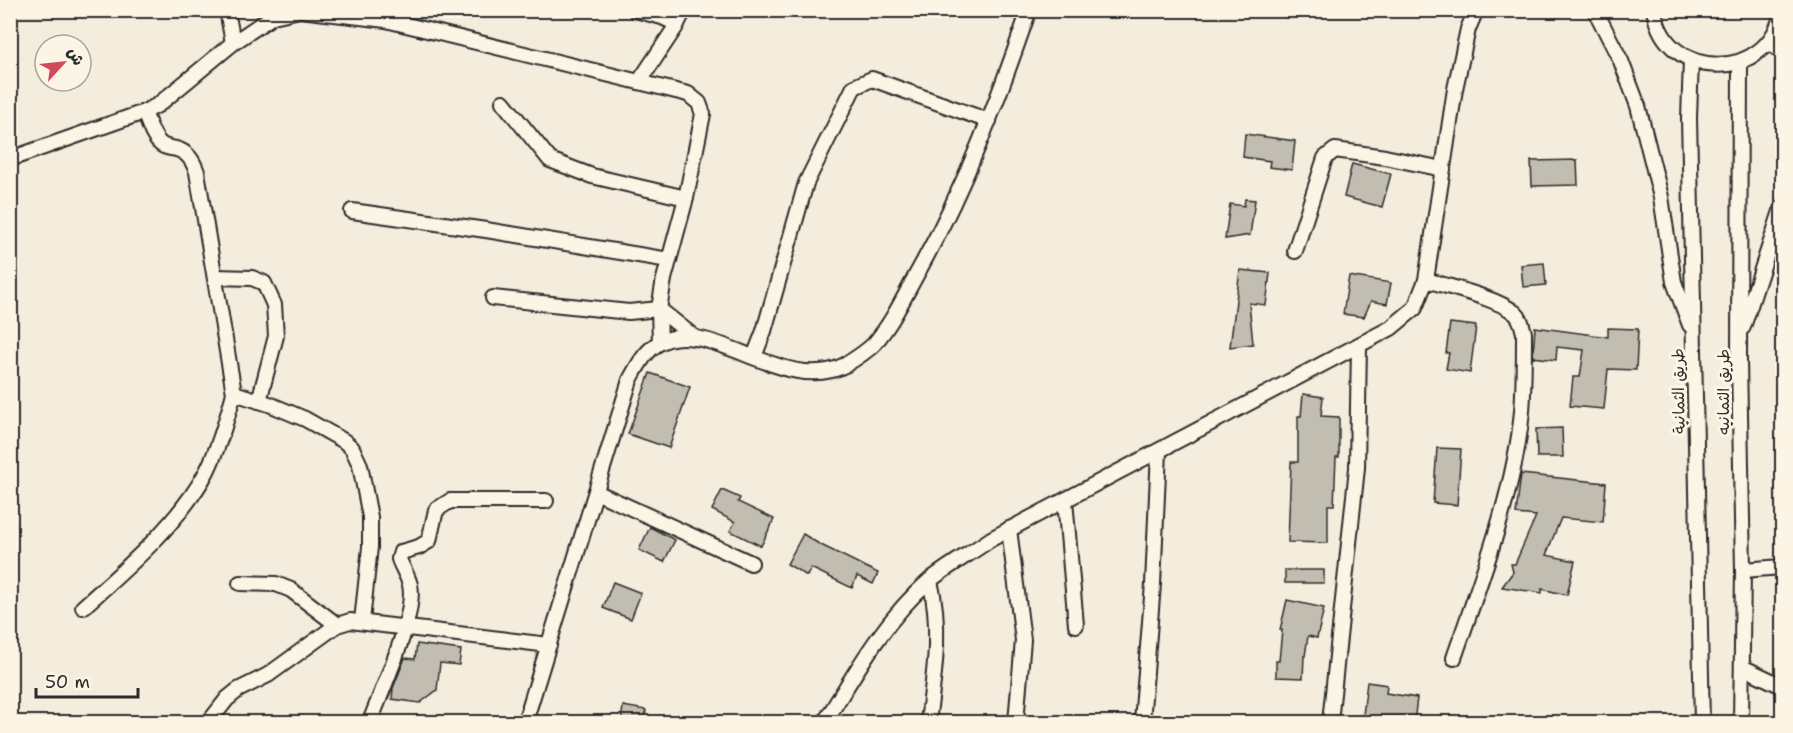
<svg xmlns="http://www.w3.org/2000/svg" width="1793" height="733" font-family="'Shantell Sans','Playpen Sans Arabic',sans-serif">
<style>
.building{fill:#c2bdb1;stroke:#2b2b2b;stroke-width:1.5}
.lines{fill:none;stroke-linecap:round;stroke-linejoin:round}
.minor-casing{stroke:#2b2b2b;stroke-width:18}
.minor{stroke:#fcf5e5;stroke-width:14}
.labels{text-anchor:middle;stroke-width:6;stroke-linejoin:round;paint-order:stroke}
.street-label{font-size:16px;fill:#2b2b2b;stroke:#fcf5e5}
</style>
<rect width="100%" height="100%" fill="#f4edde"/>
<filter id="ink" filterUnits="userSpaceOnUse"><feTurbulence type="fractalNoise" baseFrequency=".0167" numOctaves="2"/><feDisplacementMap in="SourceGraphic" scale="12" xChannelSelector="R" yChannelSelector="G"/><feConvolveMatrix kernelMatrix="1 2 1 2 8 2 1 2 1" color-interpolation-filters="sRGB"/></filter>
<g filter="url(#ink)">
<!-- building -->
<g class="building">
<polygon points="1245,134 1295,141 1292,170 1269,167 1270,161 1243,157"/>
<polygon points="1577,160 1578,185 1532,186 1531,161"/>
<polygon points="1352,164 1391,174 1382,207 1344,197"/>
<polygon points="1245,199 1255,200 1250,235 1225,239 1230,204 1244,206"/>
<polygon points="1544,263 1546,285 1523,287 1521,265"/>
<polygon points="1240,270 1270,273 1266,305 1249,303 1253,344 1230,347"/>
<polygon points="1349,276 1391,283 1387,304 1371,301 1364,317 1343,314"/>
<polygon points="1450,323 1476,326 1470,373 1446,369 1449,353 1446,353"/>
<polygon points="1535,327 1608,337 1608,328 1638,329 1636,370 1608,369 1604,409 1570,406 1573,377 1580,377 1584,350 1557,347 1556,360 1533,357"/>
<polygon points="650,373 690,387 669,448 628,434"/>
<polygon points="1303,394 1323,397 1321,416 1339,417 1339,457 1336,457 1334,505 1328,505 1328,543 1288,542 1291,462 1298,462 1298,416 1301,416"/>
<polygon points="1562,428 1563,457 1537,457 1536,429"/>
<polygon points="1437,448 1461,449 1457,505 1433,503"/>
<polygon points="1521,474 1606,483 1603,522 1561,518 1546,555 1575,561 1567,595 1542,589 1542,593 1502,587 1513,572 1511,564 1515,564 1536,516 1516,514"/>
<polygon points="722,490 740,498 738,502 774,519 761,546 730,531 735,522 712,510"/>
<polygon points="650,527 675,540 664,562 639,550"/>
<polygon points="803,534 819,544 878,573 873,584 857,576 852,588 811,568 807,576 787,564"/>
<rect x="1285" y="570" width="39" height="13"/>
<polygon points="613,582 641,593 631,619 603,608"/>
<polygon points="1287,600 1324,608 1317,638 1308,636 1305,656 1304,656 1303,678 1276,677 1276,661 1279,661 1282,630 1280,630"/>
<polygon points="417,644 461,650 459,665 440,663 437,690 420,703 392,699 393,688 405,658 415,659"/>
<polygon points="1367,682 1387,685 1386,693 1417,698 1414,723 1362,723"/>
<polygon points="623,706 646,710 644,723 621,723"/>
</g>
<g class="lines">
<!-- minor casing -->
<g class="minor-casing">
<g id="minor">
<polyline points="227,10 233,43"/>
<polyline points="635,10 662,17 677,24"/>
<polyline points="1595,10 1621,61 1638,106 1661,197 1674,282 1690,325"/>
<path d="M 1654,10 C 1665,83 1771,83 1782,10"/>
<polyline points="1768,43 1782,51"/>
<polyline points="1691,60 1689,118 1702,722"/>
<polyline points="1740,62 1739,361 1743,570 1741,722"/>
<polyline points="639,82 675,28 684,10"/>
<polyline points="503,102 550,160 592,176 686,198"/>
<polyline points="10,159 144,112 158,105 233,43 273,16 300,10 386,20 688,94 699,103 703,114 686,198 664,279 659,309 660,342"/>
<polyline points="352,211 486,230 669,260"/>
<polyline points="1295,251 1325,158 1335,150 1385,157 1443,169"/>
<polyline points="215,277 252,278 264,283 274,305 276,336 259,401"/>
<path d="M 1426,280 C 1449,287 1497,298 1515,313 C 1521,318 1522,325 1524,333 C 1524,359 1524,386 1522,411 C 1515,492 1480,582 1454,658"/>
<polyline points="493,298 629,312 659,309 694,337"/>
<polyline points="1743,327 1782,208"/>
<polyline points="754,357 764,331 806,183 854,87 872,79 989,121"/>
<polyline points="234,393 269,404 305,419 344,441 352,448 360,465 370,517 370,547 362,621"/>
<polyline points="596,492 751,563"/>
<polyline points="1065,500 1076,625"/>
<polyline points="1009,529 1023,640 1016,722"/>
<polyline points="1743,570 1782,567"/>
<polyline points="240,583 276,584 291,590 337,625"/>
<path d="M 83,607 C 125,570 181,521 207,471 C 219,447 227,419 234,393 L 197,172 C 193,161 188,152 176,149 C 171,148 167,148 162,145 C 152,138 149,123 144,112"/>
<polyline points="1742,667 1782,686"/>
<polyline points="209,722 227,699 238,690 268,675 337,625 350,621 549,645"/>
<path d="M 370,722 C 381,692 417,614 410,585 C 408,576 402,568 399,559 L 401,552 L 419,547 L 429,541 L 436,510 L 450,501 L 546,501"/>
<path d="M 525,722 L 630,380 C 637,367 646,349 661,342 C 712,317 785,396 845,365 C 855,359 866,352 874,344 C 893,322 905,295 919,270 C 965,187 998,100 1029,10"/>
<path d="M 825,722 C 855,673 885,619 929,581 C 948,566 971,553 991,539 L 1391,328 L 1415,308 L 1426,280 L 1455,89 L 1468,29 L 1476,10"/>
<path d="M 928,722 C 934,675 942,628 930,581"/>
<polyline points="1142,722 1153,584 1159,451"/>
<polyline points="1330,722 1357,468 1359,345"/>
</g>
</g>
<!-- minor -->
<use href="#minor" class="minor"/>
</g>
</g>
<g class="labels">
<!-- street labels -->
<g class="street-label">
<text transform="translate(1678 391) rotate(-91)" y="6">طريق الثمانية</text>
<text transform="translate(1723 392) rotate(-90)" y="6">طريق الثمانيه</text>
</g>
</g>
<!-- margin -->
<rect width="1793" height="733" fill="none" stroke="#fcf5e5" stroke-width="36"/>
<rect x="18" y="18" width="1757" height="697" fill="none" stroke="#2b2b2b" stroke-width="2" filter="url(#ink)"/>
<!-- north arrow -->
<g transform="translate(63 63) rotate(63)"><circle r="28" fill="#fcf5e5" stroke="#a8a49b" stroke-width="1.5"/>
<path d="M0-4.5L10 22L0 15L-10 22Z" fill="#d1495b"/>
<text y="-9" font-size="16" font-weight="bold" text-anchor="middle" fill="#2b2b2b">ش</text>
</g>
<!-- scale -->
<path d="M36 688v9h102v-9" fill="none" stroke="#2b2b2b" stroke-width="3"/>
<text x="45" y="688" font-size="18" fill="#2b2b2b" stroke="#fcf5e5" stroke-width="4.5" paint-order="stroke">50 m</text>
</svg>
